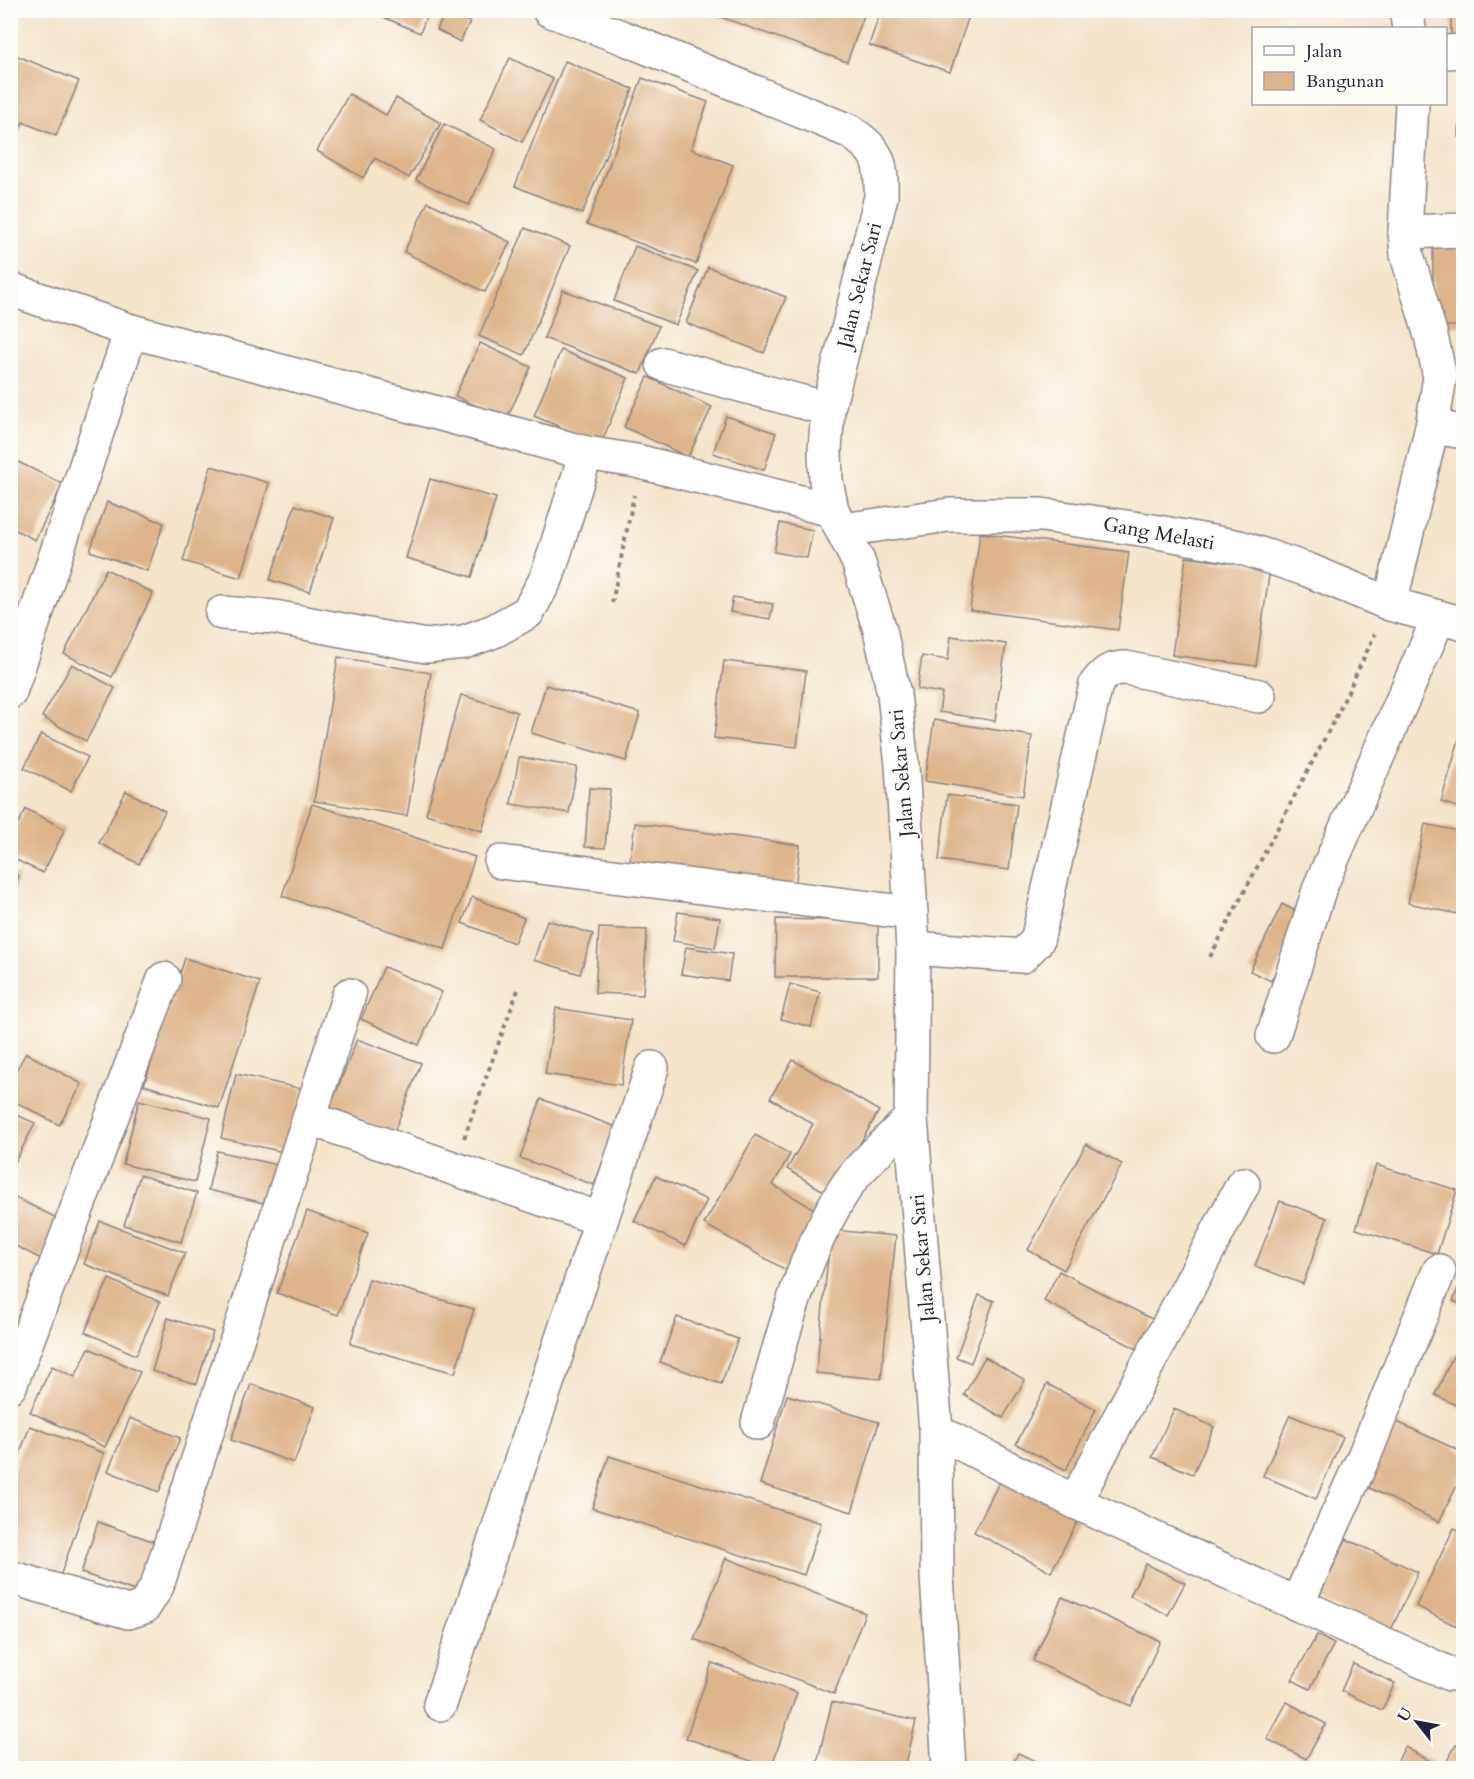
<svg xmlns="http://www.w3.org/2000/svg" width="1474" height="1779" font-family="Cardo,serif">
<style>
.building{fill:#deb58b}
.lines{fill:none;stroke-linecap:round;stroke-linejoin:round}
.street-casing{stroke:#8b8382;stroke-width:36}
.path{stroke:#8b8382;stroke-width:4;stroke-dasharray:4.5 4.5;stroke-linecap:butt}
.street{stroke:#fff;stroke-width:33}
.labels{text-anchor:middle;stroke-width:4.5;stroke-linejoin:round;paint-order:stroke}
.street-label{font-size:20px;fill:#22223b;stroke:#fdfcf7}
</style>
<rect width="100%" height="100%" fill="#fdfcf7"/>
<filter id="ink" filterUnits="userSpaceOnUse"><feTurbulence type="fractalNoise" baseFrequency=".0167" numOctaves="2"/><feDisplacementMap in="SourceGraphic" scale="12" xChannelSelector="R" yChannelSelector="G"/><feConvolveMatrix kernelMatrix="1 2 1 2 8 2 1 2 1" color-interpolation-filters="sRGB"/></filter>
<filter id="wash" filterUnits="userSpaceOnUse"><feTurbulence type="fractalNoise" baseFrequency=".008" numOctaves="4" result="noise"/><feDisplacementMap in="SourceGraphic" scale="24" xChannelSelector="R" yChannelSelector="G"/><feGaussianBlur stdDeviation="1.35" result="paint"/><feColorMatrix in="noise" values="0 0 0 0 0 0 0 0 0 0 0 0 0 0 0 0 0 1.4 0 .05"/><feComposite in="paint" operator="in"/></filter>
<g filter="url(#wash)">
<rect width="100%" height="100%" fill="#f4e4ca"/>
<g id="blocks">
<!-- building -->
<g class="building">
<polygon points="367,10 429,10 420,33"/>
<polygon points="446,10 470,22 460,42 437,30"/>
<polygon points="701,10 866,10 847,62"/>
<polygon points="881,10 971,10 950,72 869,45"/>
<rect x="1451" y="10" width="13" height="30"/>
<polygon points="10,53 79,81 56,136 23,122 11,151"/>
<polygon points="510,58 553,79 522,142 480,120"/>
<polygon points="565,61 633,89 582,214 515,186"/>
<polygon points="1461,66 1464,66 1464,137 1459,137"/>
<polygon points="642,78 708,102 691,149 733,165 696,264 587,224"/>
<polygon points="349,94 386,115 396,98 441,123 409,178 375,158 363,178 317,151"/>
<polygon points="444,124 496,149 469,205 416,180"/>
<polygon points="428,202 510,242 485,292 404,252"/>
<polygon points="525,228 570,246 524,355 479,336"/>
<polygon points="635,246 698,271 676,325 614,301"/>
<rect x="1433" y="246" width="31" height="80"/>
<polygon points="708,267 786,297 764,353 686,323"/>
<polygon points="563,290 659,326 640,374 544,338"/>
<polygon points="480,343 531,367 506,420 455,396"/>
<polygon points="561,350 628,378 601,444 534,416"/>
<polygon points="648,377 712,407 688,457 624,427"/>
<polygon points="726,416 776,433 764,470 713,453"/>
<polygon points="10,458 63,484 35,540 10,527"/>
<polygon points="211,466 269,483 241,578 183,561"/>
<polygon points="430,479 496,498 472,577 406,558"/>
<polygon points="107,502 164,523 147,571 90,551"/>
<polygon points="295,505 334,518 310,592 270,580"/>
<polygon points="780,523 813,530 807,558 774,552"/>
<polygon points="980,533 1129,552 1118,630 970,610"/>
<polygon points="1186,557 1270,568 1256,666 1172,655"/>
<polygon points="106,569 153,593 112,677 64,654"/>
<polygon points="733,597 773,604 770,619 730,612"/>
<polygon points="951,636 1006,644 995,721 939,712 942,693 917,689 922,656 948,660"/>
<polygon points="338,657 431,673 407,816 314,801"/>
<polygon points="724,661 806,671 797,747 714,738"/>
<polygon points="72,664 115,688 86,741 42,717"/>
<polygon points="546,685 640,713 626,761 531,733"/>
<polygon points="461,695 517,712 482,831 426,814"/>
<polygon points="934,720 1032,736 1023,796 925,781"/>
<polygon points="1464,722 1464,809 1441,802"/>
<polygon points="41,734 88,757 71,791 24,768"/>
<polygon points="519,757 577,767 569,813 511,804"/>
<polygon points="589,788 610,789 605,848 585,847"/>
<polygon points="126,791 165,811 139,864 99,843"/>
<polygon points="947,795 1017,804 1009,870 939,860"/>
<polygon points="312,804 475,857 445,949 282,896"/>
<polygon points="26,809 65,829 43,873 10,857 10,839"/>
<polygon points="635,823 800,845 795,889 629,868"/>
<polygon points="1425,824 1464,832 1464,888 1458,914 1408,903"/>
<polygon points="10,873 19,876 11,898 10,898"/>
<polygon points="472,897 524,918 514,943 462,923"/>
<polygon points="1282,904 1303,915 1271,981 1250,971"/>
<polygon points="678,912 720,918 715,948 673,941"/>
<polygon points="776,919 878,921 878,977 775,977"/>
<polygon points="547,920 593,934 580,974 534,960"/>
<polygon points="599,928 647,930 643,995 595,993"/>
<polygon points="686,947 732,954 728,981 681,974"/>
<polygon points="185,958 260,982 219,1108 144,1085"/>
<polygon points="384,967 442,992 419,1045 361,1019"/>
<polygon points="790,984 820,992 811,1027 781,1019"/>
<polygon points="556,1008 631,1020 621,1085 545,1074"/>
<polygon points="357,1039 421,1063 394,1132 330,1108"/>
<polygon points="26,1053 82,1084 59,1125 10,1099 10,1081"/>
<polygon points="793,1060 879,1111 830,1195 787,1169 813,1124 770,1098"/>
<polygon points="236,1074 303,1089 288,1153 221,1138"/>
<polygon points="541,1099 616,1127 594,1185 520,1158"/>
<polygon points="139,1100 211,1118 195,1182 123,1164"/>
<polygon points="10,1112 35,1123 15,1162 10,1160"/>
<polygon points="755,1135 790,1154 773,1185 819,1212 786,1270 704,1224"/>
<polygon points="1086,1144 1122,1164 1064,1270 1028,1250"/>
<polygon points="217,1151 277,1165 268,1204 208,1190"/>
<polygon points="1376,1165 1457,1190 1437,1254 1356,1229"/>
<polygon points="140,1175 197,1193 181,1242 124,1225"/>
<polygon points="656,1176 707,1200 685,1246 634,1221"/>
<polygon points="10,1195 61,1220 41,1259 10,1243"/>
<polygon points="1280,1201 1327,1218 1303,1284 1255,1266"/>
<polygon points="307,1211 368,1233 338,1315 277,1293"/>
<polygon points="100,1221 185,1253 168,1296 84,1264"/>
<polygon points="831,1230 896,1236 881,1379 816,1373"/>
<polygon points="1059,1271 1154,1320 1139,1350 1044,1301"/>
<polygon points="1464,1274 1464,1305 1453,1301"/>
<polygon points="109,1279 160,1302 136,1355 85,1332"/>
<polygon points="369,1279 474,1309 455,1373 350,1344"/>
<polygon points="979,1295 994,1301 971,1363 956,1357"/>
<polygon points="677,1317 738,1339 721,1384 660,1362"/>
<polygon points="168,1318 213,1332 197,1384 152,1371"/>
<polygon points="89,1348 140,1372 105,1447 30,1412 52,1366 75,1377"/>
<polygon points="1454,1354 1464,1359 1464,1409 1435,1395"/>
<polygon points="985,1357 1025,1380 1003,1418 964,1395"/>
<polygon points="251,1384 315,1407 294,1463 231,1440"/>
<polygon points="1047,1384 1096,1409 1066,1470 1016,1444"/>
<polygon points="787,1395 879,1422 852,1512 760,1484"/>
<polygon points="1174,1409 1214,1427 1193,1474 1152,1457"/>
<polygon points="1290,1415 1343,1437 1316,1499 1263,1476"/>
<polygon points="130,1418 180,1438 159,1492 108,1471"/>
<polygon points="1395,1421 1464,1453 1464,1471 1439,1522 1365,1486"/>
<polygon points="30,1426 104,1453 59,1579 10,1561 10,1480"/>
<polygon points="609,1456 821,1523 804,1575 592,1508"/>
<polygon points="1003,1475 1081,1515 1051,1572 974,1532"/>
<polygon points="98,1522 158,1543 141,1593 81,1573"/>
<polygon points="1454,1528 1464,1533 1464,1630 1416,1606"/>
<polygon points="1346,1539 1418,1572 1390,1632 1318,1599"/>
<polygon points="726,1558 865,1613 834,1694 694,1639"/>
<polygon points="1146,1564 1185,1583 1168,1615 1130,1596"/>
<polygon points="1062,1597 1160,1641 1131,1706 1033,1661"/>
<polygon points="1317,1635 1334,1644 1310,1689 1292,1680"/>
<polygon points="712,1663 797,1693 771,1768 686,1738"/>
<polygon points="1353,1664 1395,1683 1382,1710 1341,1691"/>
<polygon points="832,1702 916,1721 905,1768 839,1768 817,1763"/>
<polygon points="1287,1702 1326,1724 1306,1759 1267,1739"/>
<polygon points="1456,1745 1464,1749 1464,1768 1443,1768"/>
<polygon points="1405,1747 1442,1768 1394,1768"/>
<polygon points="1018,1753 1051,1768 1011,1768"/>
</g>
</g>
</g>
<g filter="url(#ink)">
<use href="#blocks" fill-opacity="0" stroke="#8b8382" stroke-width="1.5"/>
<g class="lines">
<!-- street casing -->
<g class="street-casing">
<g id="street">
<path d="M 549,10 L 624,38 L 849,131 C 879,151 882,161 881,197 L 828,409 L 825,450 L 826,481 L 832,510 L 858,561 L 880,630 L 894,694 L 902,765 L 913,948 L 911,1118 L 936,1431 L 937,1576 L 949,1768"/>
<polyline points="1406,10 1409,28"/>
<polyline points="1446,52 1464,51"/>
<polyline points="1405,232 1464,230"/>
<polyline points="10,289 131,331 586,453 636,461 832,510"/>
<polyline points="663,364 828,409"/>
<polyline points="1432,427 1464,432"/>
<polyline points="842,530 949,515 1042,515 1147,530 1239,547 1308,570 1390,604 1464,624"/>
<polyline points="1390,604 1432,427 1440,377 1431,336 1407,255 1405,232 1412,104"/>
<polyline points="222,613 274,617 426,646 464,642 494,631 528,612 547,577 586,453"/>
<polyline points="10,692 131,331"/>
<polyline points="501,862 911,913"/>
<path d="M 913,948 L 1022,956 L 1037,941 L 1096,684 C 1105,672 1111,668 1126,668 L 1259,696"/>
<polyline points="1273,1036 1320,887 1439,617"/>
<polyline points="311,1119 600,1219"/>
<polyline points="10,1386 164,979"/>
<path d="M 758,1423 C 782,1340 800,1256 848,1184 C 865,1160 891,1139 911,1118"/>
<polyline points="936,1431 1075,1502 1450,1674"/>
<polyline points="1075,1502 1243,1184"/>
<polyline points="10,1577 128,1612 144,1607 157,1586 349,995"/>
<polyline points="1297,1604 1365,1454 1439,1271"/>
<polyline points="440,1704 652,1068"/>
</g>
</g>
<!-- path -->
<g class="path">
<polyline points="612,603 634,495"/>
<polyline points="1210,957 1338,713 1375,634"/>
<polyline points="464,1138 519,987"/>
</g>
<!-- street -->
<use href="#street" class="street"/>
</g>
</g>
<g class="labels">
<!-- street labels -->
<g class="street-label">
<text transform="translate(859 285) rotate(-76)" y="7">Jalan Sekar Sari</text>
<text transform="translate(1159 533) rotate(10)" y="7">Gang Melasti</text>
<text transform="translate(901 773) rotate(-95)" y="7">Jalan Sekar Sari</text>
<text transform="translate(922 1258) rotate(-95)" y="7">Jalan Sekar Sari</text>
</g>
</g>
<!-- margin -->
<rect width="1474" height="1779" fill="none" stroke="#fdfcf7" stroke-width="36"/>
<!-- legend -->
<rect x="1252" y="27" width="195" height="78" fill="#fdfcf7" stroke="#a5a5ac" stroke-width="1.5"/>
<rect x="1264" y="46" width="30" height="9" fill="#ffffff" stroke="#a5a5ac" stroke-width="1.5"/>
<text x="1306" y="57" font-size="18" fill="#22223b">Jalan</text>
<rect x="1264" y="72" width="30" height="18" fill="#deb58b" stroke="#a5a5ac" stroke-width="1.5"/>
<text x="1306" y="87" font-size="18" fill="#22223b">Bangunan</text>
<!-- north arrow -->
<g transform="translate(1417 1722) rotate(301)" stroke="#fdfcf7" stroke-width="4.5" paint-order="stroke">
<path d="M0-4.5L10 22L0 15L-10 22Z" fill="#22223b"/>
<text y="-9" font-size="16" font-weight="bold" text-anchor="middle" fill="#22223b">U</text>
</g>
</svg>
